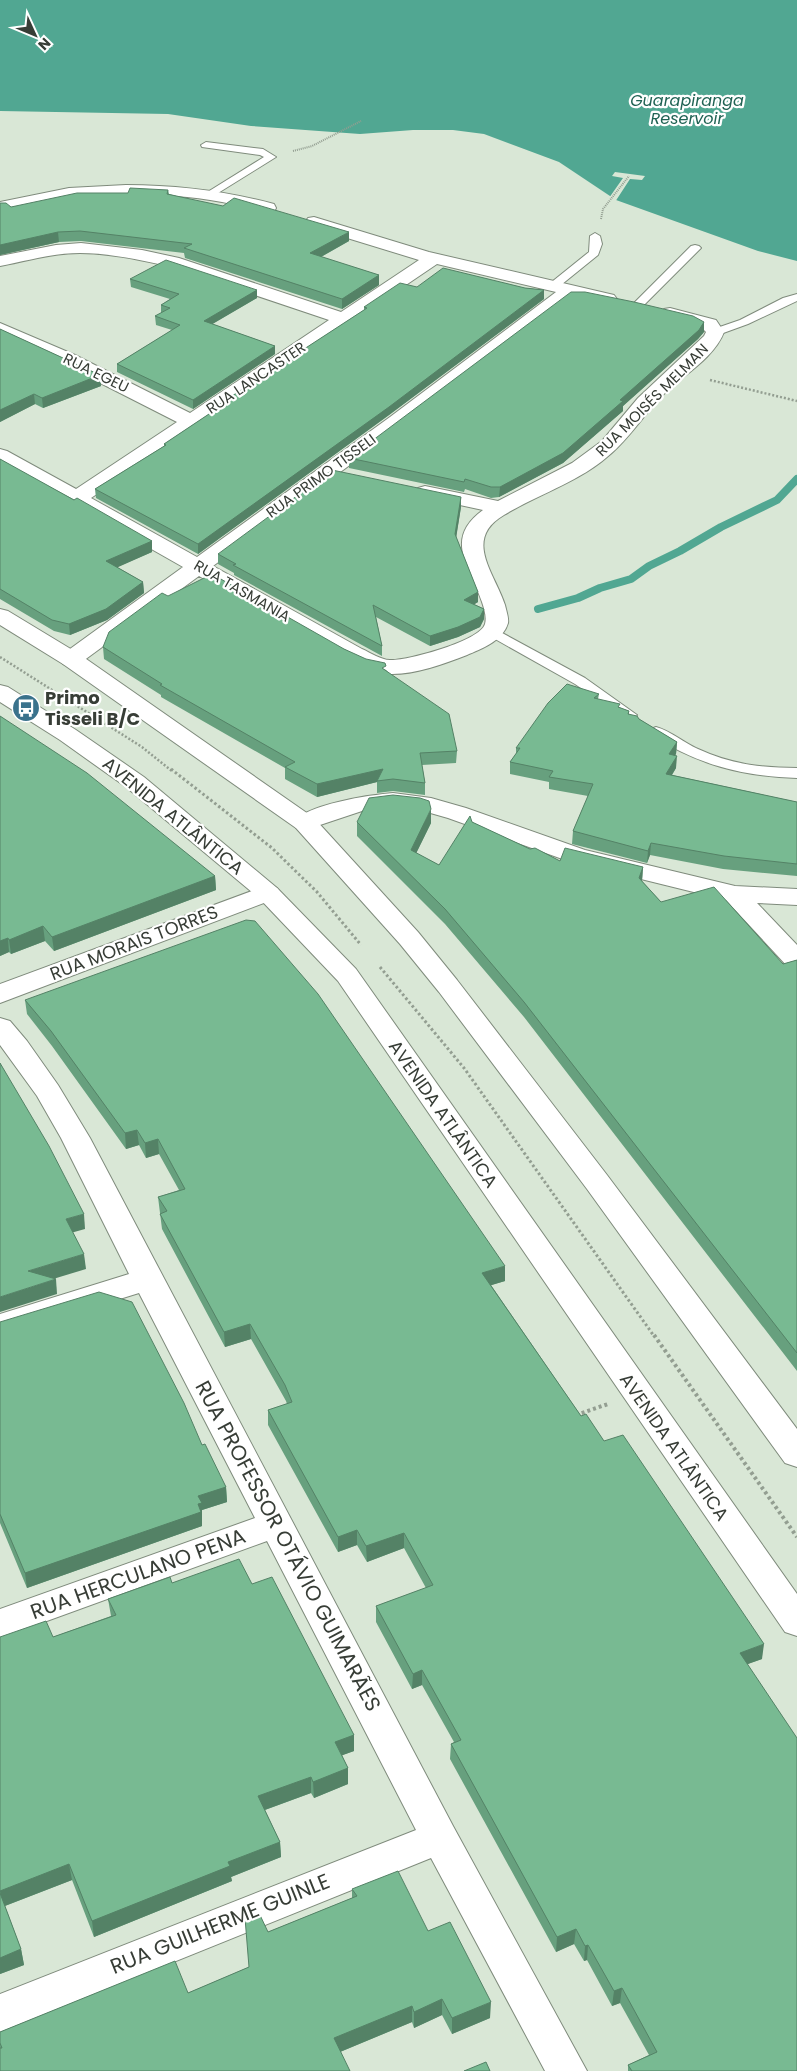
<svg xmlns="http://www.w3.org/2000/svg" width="797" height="2071" font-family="Poppins,sans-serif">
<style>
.water{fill:#51a792}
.pier{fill:#d9e7d6}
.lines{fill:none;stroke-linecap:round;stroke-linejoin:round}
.stream{stroke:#51a792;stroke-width:8}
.service-casing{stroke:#7f8b7c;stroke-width:2}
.minor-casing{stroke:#7f8b7c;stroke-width:2}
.primary-casing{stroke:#7f8b7c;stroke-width:2}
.path-far3{stroke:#939e91;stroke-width:2;stroke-dasharray:1 1;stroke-linecap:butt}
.path-far2{stroke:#939e91;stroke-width:2.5;stroke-dasharray:2 2;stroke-linecap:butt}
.path-far1{stroke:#939e91;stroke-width:3;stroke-dasharray:2.5 2.5;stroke-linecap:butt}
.path{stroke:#939e91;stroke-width:4;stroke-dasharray:3 3;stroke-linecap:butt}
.service{fill:#fff;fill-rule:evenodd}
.minor{fill:#fff;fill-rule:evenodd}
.primary{fill:#fff;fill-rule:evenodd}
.wall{fill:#67a07e}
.shaded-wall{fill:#548266}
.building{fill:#78ba92;stroke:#548266}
.labels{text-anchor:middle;stroke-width:4.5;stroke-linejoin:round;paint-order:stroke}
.far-street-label{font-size:15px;fill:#373d36;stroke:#fff}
.far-water-label{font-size:16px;font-style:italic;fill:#206354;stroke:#fff}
.poi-label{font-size:18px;font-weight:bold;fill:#373d36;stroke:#fff;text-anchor:start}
.street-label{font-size:18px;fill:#373d36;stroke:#fff}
.near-street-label{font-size:21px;fill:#373d36;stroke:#fff}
</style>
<rect width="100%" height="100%" fill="#d9e7d6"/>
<!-- water -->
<polygon class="water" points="0,0 797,0 797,261 758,251 616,200 559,162 484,134 453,130 413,130 360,134 251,126 168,114 0,111"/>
<!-- pier -->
<polygon class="pier" points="615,172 645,176 642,180 630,179 615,202 609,198 623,178 612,176"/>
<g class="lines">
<!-- stream -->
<polyline class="stream" points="538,609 578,598 600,588 631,579 649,566 680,551 721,527 777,500 797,479"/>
<!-- service casing -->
<g class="service-casing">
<g id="service">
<polygon points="206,142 263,149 276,157 210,198 206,197 205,195 206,193 264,157 260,155 202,147 201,145"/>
<polygon points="595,233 600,236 602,244 598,255 556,289 548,289 546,287 548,285 589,252 590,236"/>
<polygon points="695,245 699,246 701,248 642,307 634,307 632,305 691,246"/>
<polygon points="797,294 797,301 748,324 715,336 709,332 711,330 740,320 783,298"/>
<polygon points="493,628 585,678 637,715 635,718 625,718 575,684 488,635 486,632 488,629"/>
<path d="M 656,727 C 671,731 684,743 698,749 C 730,764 762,768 797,768 L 797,778 C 741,776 699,765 651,735 L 648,732 L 651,729 Z"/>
</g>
</g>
<!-- minor casing -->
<g class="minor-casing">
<g id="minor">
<path d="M 126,185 C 177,185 225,191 274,204 L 276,208 L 274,212 C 261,215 236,204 222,202 C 206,199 191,197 176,196 C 112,191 62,200 0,212 L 0,202 L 69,188 Z"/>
<path d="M 314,217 L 429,252 L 614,295 L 617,299 L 614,303 L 608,304 L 573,296 L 404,425 L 213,566 L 362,649 C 371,653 381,660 390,660 C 407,661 480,641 485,624 C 487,617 484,608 482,602 C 470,566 443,539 483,510 L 418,496 L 415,492 L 418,488 L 425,486 L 498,501 L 572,463 L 602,441 L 638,398 L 704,336 L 706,332 L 702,328 L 664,317 L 661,313 L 664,309 L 670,308 L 716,320 L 724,332 C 715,356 687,373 669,389 C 646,410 631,438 607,457 C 580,481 535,496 504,515 C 463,539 494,572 505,605 C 506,610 509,618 508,623 C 503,641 481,649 467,655 C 444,664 414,675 389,674 C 359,672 330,650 306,636 C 270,616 235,596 199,576 L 79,664 L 71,666 L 63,664 L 60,659 L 63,654 L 183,567 L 0,463 L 0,449 L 7,451 L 76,489 L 177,422 L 61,363 L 0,336 L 0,323 L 75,355 L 190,413 L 329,320 L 168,266 C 140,260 109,253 80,253 C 53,253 26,261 0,266 L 0,256 L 56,245 L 81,243 L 142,250 L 179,258 L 341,312 L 419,260 L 308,226 L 305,222 L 308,218 ZM 437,264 L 556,292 L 390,417 L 197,557 L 91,498 Z"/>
<path d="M 393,793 L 431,798 L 466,808 L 585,850 L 735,886 L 797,889 L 797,905 L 757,903 L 797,945 L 797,969 L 788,967 L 726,900 L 568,861 L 448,818 L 420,810 L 393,807 L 365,810 L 305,830 L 296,828 L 293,823 C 306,804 370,795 393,793 Z"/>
<polygon points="268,885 277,888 281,893 277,898 0,1003 0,984"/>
<polygon points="0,1018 10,1021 27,1041 58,1085 90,1138 453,1826 587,2071 545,2071 431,1858 0,2032 0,1994 416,1830 267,1541 0,1638 0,1609 255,1518 139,1293 0,1336 0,1314 129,1274 61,1138 37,1096 0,1045"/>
</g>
</g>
<!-- primary casing -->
<g class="primary-casing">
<g id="primary">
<polygon points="0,609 8,611 79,654 314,818 418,932 457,980 607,1175 797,1429 797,1467 785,1463 587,1189 439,992 400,944 296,828 63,664 0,625"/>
<polygon points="0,685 8,687 76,730 144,777 277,888 356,969 797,1594 797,1636 785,1632 338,981 259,898 126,787 60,740 0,702"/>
</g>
</g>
<!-- path-far3 -->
<g class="path-far3">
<polyline points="293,151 312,146 361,121"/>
<polyline points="601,219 603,209 629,176"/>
</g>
<!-- path-far2 -->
<g class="path-far2">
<polyline points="710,380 797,401"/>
<polyline points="0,657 142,747 172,771"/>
</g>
<!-- path-far1 -->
<g class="path-far1">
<polyline points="171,769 272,848 317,892 361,945"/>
<polyline points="380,967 464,1068 654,1336"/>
</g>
<!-- path -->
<g class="path">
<polyline points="654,1335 797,1537"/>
<polyline points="576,1415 608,1404"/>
</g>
<!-- service -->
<use href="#service" class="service"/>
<!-- minor -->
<use href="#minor" class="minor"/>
<!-- primary -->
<use href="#primary" class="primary"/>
</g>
<!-- wall -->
<g class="wall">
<polygon points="168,190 169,194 349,241 321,257 379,275 379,285 342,309 185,258 184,253 81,241 59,242 0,255 0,203 11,207 128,193"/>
<polygon points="130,279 257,290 257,298 212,324 275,346 275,354 193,409 117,372 117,364 172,330 156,325 155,316 161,313 161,305 170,299 131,287"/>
<polygon points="417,287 525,288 544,290 544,299 389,415 198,554 96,498 95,489 164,446 164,444 212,412 212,409 364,310 364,307"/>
<polygon points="0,329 100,375 101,386 43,408 35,404 0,422"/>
<polygon points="704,332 698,339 623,406 623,411 563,463 499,497 491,498 465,489 464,492 349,468 349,458"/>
<polygon points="0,459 24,473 152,541 152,552 117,567 143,582 144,593 107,620 70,635 54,631 0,599"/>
<polygon points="461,497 461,507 456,537 478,592 478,602 474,604 484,609 484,619 480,627 458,637 430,646 376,617 382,646 382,656 234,575 234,573 218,564 218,554"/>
<polygon points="168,596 344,649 386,670 457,751 456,763 422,765 425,783 425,795 393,791 377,793 377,782 317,797 285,779 285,768 161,697 161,695 104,659 103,647"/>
<polygon points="599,694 598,699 629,711 629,714 639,719 677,742 676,754 675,755 676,768 672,775 797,802 797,876 723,869 650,855 647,863 572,844 573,831 588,796 549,789 549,782 510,774 510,762 516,754 516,748"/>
<polygon points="0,716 215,876 216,890 54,951 45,941 11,954 9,952 0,956"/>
<polygon points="357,822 431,823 416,853 439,865 472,822 530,849 560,861 643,867 642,881 661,902 783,964 797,960 797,1371 524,1017 445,924 357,836"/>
<polygon points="25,1000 505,1281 491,1285 581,1416 604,1441 762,1659 747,1664 797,2071 628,2071 628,2065 649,2055 620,2003 612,2006 587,1960 584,1961 574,1944 556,1952 450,1759 451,1744 454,1742 422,1685 412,1689 376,1622 376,1606 426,1588 404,1548 367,1562 357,1545 338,1552 268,1425 268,1410 287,1404 286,1401 251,1339 225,1347 162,1229 158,1197 179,1190 159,1154 146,1158 139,1145 126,1149 52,1046 27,1014"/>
<polygon points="0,1322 202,1445 226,1487 227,1502 202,1510 202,1526 27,1588 0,1523"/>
<polygon points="172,1583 252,1584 354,1735 354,1751 342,1755 348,1768 348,1784 314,1798 311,1793 265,1810 280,1842 281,1857 231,1877 232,1881 94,1937 72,1880 5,1906 21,1949 24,1965 0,1974 0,1637 53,1637 111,1616 108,1599"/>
<polygon points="352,1889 428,1931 490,2018 452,2034 442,2015 414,2028 412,2022 340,2052 0,2071 0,2032 188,1993 249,1967 268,1932 352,1898"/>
</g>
<!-- shaded-wall -->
<g class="shaded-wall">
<polygon points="58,232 59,242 0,255 0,245"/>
<polygon points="349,232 349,241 310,263 310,253"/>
<polygon points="379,275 379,285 342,309 342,299"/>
<polygon points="257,290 257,298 204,329 204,321"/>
<polygon points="544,290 544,299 389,415 198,554 198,544"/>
<polygon points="704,322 704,332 698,339 623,406 623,411 563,463 499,497 500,487 620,400"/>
<polygon points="275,346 275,354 193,409 193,400"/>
<polygon points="100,375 101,386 43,408 42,398"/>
<polygon points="34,394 35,404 0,422 0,410"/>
<polygon points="461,497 461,507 455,545 455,534"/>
<polygon points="152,541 152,552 107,572 106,561"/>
<polygon points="143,582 144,593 107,620 70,635 69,624"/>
<polygon points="478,592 478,602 464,611 464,600"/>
<polygon points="484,609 484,619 480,627 458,637 430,646 430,636"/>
<polygon points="677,742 676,754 668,766 669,754"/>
<polygon points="677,756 676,768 665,786 666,774"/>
<polygon points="383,769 377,781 377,782 317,797 317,784"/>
<polygon points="431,809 431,823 411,864 411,850"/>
<polygon points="651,843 650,855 647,863 648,851"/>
<polygon points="643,867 642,881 639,878"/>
<polygon points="215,876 216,890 54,951 52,937"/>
<polygon points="43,926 45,941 11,954 9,940"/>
<polygon points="8,938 9,952 0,956 0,941"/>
<polygon points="137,1130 139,1145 126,1149 125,1133"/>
<polygon points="158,1139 159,1154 146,1158 145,1143"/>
<polygon points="84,1214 85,1229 67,1234 66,1219"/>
<polygon points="84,1254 86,1269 30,1286 28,1271"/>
<polygon points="505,1266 505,1281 482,1288 482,1273"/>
<polygon points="56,1279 57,1294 0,1312 0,1297"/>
<polygon points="250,1324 251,1339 225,1347 224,1332"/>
<polygon points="226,1487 227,1502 202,1510 202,1526 27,1588 25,1573 198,1496"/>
<polygon points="357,1530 357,1545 338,1552 338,1537"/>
<polygon points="404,1533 404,1548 367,1562 366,1546"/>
<polygon points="764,1644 762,1659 737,1668 740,1653"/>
<polygon points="422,1670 422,1685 412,1689 413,1674"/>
<polygon points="354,1735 354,1751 335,1758 335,1742"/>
<polygon points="348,1768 348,1784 314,1798 313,1782"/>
<polygon points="311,1777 311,1793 259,1812 258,1796"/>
<polygon points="280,1842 281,1857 231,1877 232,1881 94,1937 92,1921 228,1862"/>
<polygon points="69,1864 72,1880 2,1907 0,1891"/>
<polygon points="576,1929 574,1944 556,1952 557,1937"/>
<polygon points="588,1945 587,1960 584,1961 585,1946"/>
<polygon points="21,1949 24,1965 0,1974 0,1958"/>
<polygon points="622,1988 620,2003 612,2006 614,1991"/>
<polygon points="442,1999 442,2015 414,2028 414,2012"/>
<polygon points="491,2002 490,2018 452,2034 452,2018"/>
<polygon points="412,2006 412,2022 335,2054 334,2038"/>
</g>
<!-- building -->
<g class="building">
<polygon points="130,188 168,190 167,194 223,206 234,198 349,232 310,253 379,275 342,299 184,248 192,244 80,231 58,232 0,245 0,203 6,203 11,207 77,193 128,193"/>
<polygon points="166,260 257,290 204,321 275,346 193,400 117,364 180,325 155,316 170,308 161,305 179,294 130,279"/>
<polygon points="443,268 525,288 544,290 389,407 198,544 95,489 166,445 164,444 215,410 212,409 367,308 364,307 400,283 417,287"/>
<polygon points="571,292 585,292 634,302 693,316 704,322 699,330 620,400 623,401 563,453 500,487 491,487 465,479 464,482 349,458"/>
<polygon points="0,329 100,375 42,398 34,394 0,410"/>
<polygon points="0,459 74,500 77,498 152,541 106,561 143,582 106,609 69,624 52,620 0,589"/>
<polygon points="332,470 461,497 455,534 478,592 464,600 484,609 480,617 458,627 430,636 373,605 382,646 233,565 236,564 218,554"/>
<polygon points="212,574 344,649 366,659 385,663 386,666 382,668 449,714 457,751 420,753 425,783 393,779 377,781 383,769 317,784 285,767 295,762 160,685 162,684 103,647 109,632 162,593 168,596"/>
<polygon points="567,684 599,694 594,698 620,704 618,707 629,711 628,714 637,716 639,719 677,742 669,754 677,756 666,774 797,802 797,864 724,856 651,843 648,851 573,831 593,784 549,777 553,771 510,762 520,748 516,748 548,703"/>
<polygon points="0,716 87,773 215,876 52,937 43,926 9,940 8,938 0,941"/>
<polygon points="393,795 420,798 429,801 431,809 411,850 439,865 470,816 472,822 530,849 535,848 560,861 565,848 643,867 639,878 661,902 714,887 783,964 797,960 797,1353 524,1002 445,909 357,822 369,798"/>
<polygon points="246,920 255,921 318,994 505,1266 482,1273 581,1416 586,1414 604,1441 623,1435 764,1644 740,1653 797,1738 797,2071 632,2071 628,2065 657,2052 622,1988 614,1991 588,1945 585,1946 576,1929 557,1937 451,1744 461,1740 422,1670 413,1674 376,1606 433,1585 404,1533 366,1546 357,1530 338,1537 268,1410 292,1402 285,1385 250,1324 224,1332 160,1214 167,1211 158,1197 185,1189 158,1139 145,1143 137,1130 125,1133 51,1031 25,1000"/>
<polygon points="0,1063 49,1146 84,1214 66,1219 84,1254 28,1271 56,1279 0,1297"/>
<polygon points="99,1292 132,1302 184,1403 202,1445 205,1444 226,1487 198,1496 202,1503 198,1504 201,1512 25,1573 0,1514 0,1322"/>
<polygon points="239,1559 252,1584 272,1577 354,1735 335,1742 348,1768 313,1782 311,1777 258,1796 280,1842 228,1862 230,1866 92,1921 69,1864 0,1891 0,1637 46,1621 53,1637 116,1615 108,1599 170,1577 172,1583"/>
<polygon points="398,1871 428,1931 450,1922 491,2002 452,2018 442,1999 414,2012 412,2006 334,2038 350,2071 0,2071 0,2048 2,2048 0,2043 0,2032 175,1961 188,1993 249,1967 245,1918 259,1913 268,1932 357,1896 352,1889"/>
<polygon points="0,1893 21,1949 0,1958"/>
<polygon points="486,2062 490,2071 464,2071"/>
</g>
<!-- icons -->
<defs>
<g id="bus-disc" transform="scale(1.4375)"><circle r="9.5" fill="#3a728c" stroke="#fff"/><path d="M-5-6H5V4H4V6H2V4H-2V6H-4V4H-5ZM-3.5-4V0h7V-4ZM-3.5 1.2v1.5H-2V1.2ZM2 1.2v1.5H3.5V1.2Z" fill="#fff"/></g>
</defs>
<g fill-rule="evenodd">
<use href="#bus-disc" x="26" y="708"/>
</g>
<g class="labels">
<!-- far-street labels -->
<g class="far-street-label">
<text transform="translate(96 373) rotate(26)" y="5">RUA EGEU</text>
<text transform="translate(256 378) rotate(-34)" y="5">RUA LANCASTER</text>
<text transform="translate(652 400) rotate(-45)" y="5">RUA MOISÉS MELMAN</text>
<text transform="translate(321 476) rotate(-36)" y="5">RUA PRIMO TISSELI</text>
<text transform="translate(242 591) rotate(30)" y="5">RUA TASMANIA</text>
</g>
<!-- far-water labels -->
<g class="far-water-label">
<text x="687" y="106">Guarapiranga<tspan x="687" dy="18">Reservoir</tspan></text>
</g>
<!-- poi labels -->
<g class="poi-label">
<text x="45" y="704">Primo<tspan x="45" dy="21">Tisseli B/C</tspan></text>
</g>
<!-- street labels -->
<g class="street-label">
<text transform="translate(173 816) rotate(39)" y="6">AVENIDA ATLÂNTICA</text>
<text transform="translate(134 943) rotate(-21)" y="6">RUA MORAIS TORRES</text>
<text transform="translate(443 1114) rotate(55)" y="6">AVENIDA ATLÂNTICA</text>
<text transform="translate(674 1447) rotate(55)" y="6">AVENIDA ATLÂNTICA</text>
</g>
<!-- near-street labels -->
<g class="near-street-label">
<text transform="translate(288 1546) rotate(62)" y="7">RUA PROFESSOR OTÁVIO GUIMARÃES</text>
<text transform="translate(138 1574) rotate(-20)" y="7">RUA HERCULANO PENA</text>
<text transform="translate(220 1924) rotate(-22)" y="7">RUA GUILHERME GUINLE</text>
</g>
</g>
<!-- north arrow -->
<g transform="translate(35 35) rotate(134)" stroke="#ffffff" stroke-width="4" paint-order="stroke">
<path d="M0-4L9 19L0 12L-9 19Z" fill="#373d36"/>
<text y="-8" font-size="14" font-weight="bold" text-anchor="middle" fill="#373d36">N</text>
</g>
</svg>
